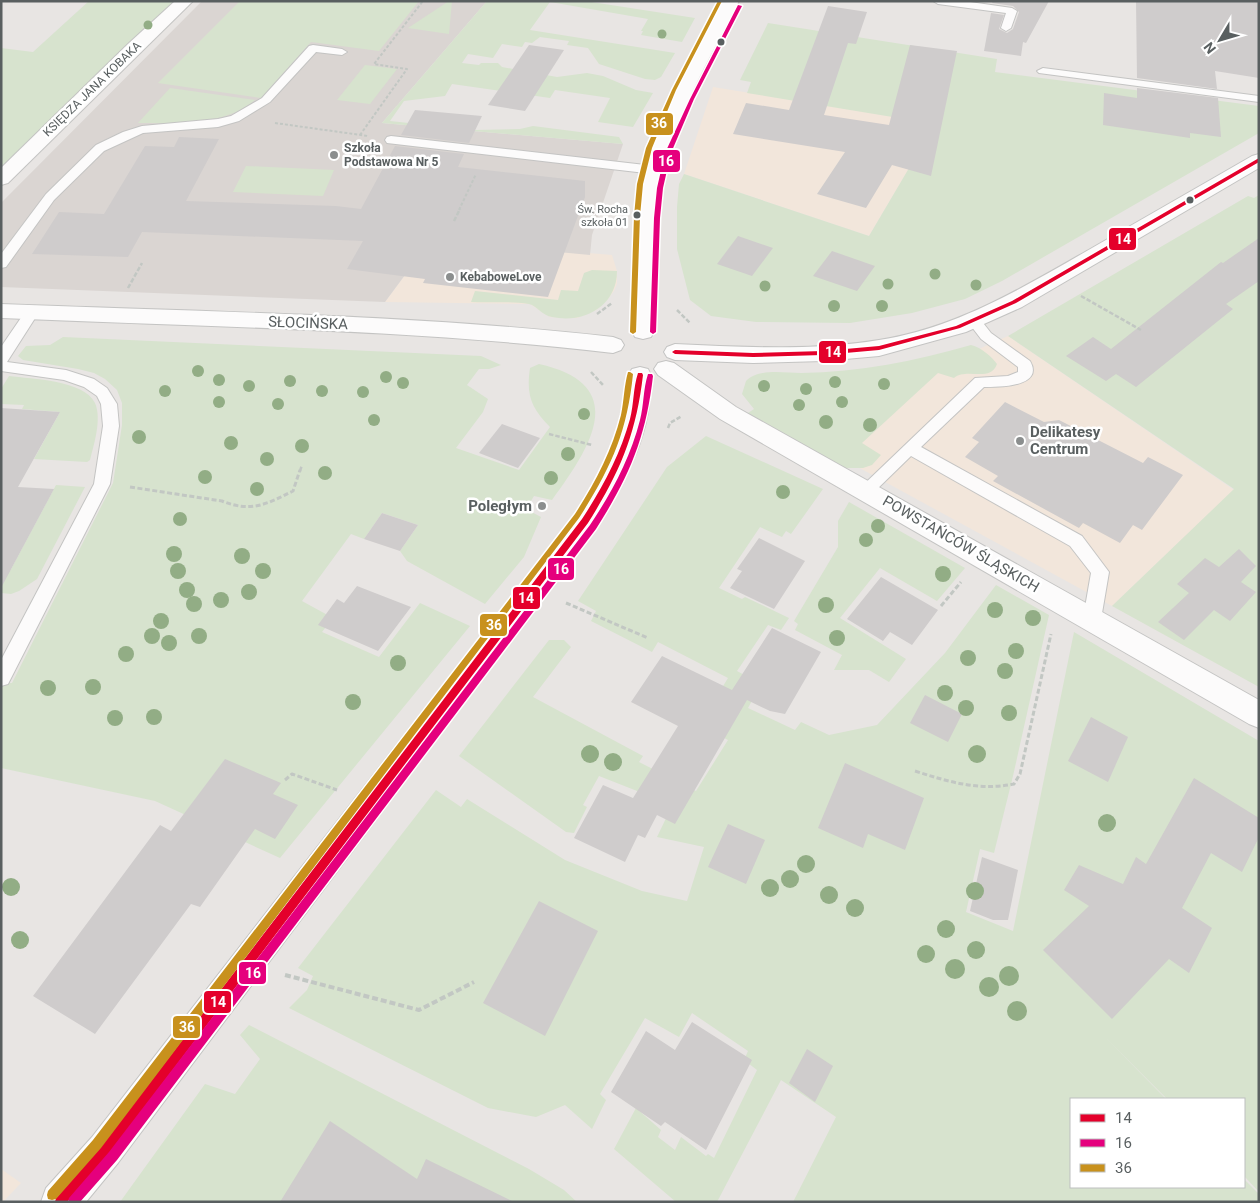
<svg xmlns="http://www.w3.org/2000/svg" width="1260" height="1203" font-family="Roboto,sans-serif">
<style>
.commercial{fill:#f2e6db}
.education{fill:#dad5d2}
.green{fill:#d7e3ce}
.building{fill:#cfcccc}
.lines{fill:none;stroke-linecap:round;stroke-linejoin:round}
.lane-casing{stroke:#c4c4c3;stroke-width:2}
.street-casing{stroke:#c4c4c3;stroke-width:2}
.secondary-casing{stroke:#c4c4c3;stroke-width:2}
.path-far3{stroke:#c2c7c3;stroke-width:2;stroke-dasharray:3 2;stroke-linecap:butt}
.path-far2{stroke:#c2c7c3;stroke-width:2.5;stroke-dasharray:4.5 2;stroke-linecap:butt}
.path-far1{stroke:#c2c7c3;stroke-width:3;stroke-dasharray:5 2.5;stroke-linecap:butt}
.path{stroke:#c2c7c3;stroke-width:4;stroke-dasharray:6 3;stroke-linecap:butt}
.lane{fill:#fcfbfb;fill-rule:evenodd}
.street{fill:#fcfbfb;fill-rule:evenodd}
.secondary{fill:#fcfbfb;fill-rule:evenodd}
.bus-1-casing{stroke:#fff;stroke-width:3}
.bus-2-casing{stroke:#fff;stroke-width:3}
.bus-3-casing{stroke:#fff;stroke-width:3}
.bus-1{fill:#e4002b;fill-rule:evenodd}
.bus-2{fill:#e5007d;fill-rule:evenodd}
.bus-3{fill:#c8911d;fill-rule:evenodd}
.tree{fill:#92ad85}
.bus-dot{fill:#595f60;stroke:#fff;stroke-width:2}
.poi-dot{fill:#8b8e8e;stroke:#fff;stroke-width:2}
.labels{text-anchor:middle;stroke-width:5;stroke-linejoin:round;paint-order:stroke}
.far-bus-label{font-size:11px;fill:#595f60;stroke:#fff;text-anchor:end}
.far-street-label{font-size:12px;fill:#595f60;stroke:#fff}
.far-poi-label{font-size:12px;font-weight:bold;fill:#595f60;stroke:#fff;text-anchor:start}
.street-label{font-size:15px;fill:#595f60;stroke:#fff}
.poi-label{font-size:15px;font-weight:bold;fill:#595f60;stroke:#fff;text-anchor:start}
.line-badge{stroke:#fff;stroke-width:2}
.badge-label{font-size:14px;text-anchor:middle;font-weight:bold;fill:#fff}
</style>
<rect width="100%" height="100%" fill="#e8e5e3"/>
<!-- commercial -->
<g class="commercial">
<polygon points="713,87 936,123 869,236 684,174"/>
<polygon points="423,239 612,255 617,271 617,284 614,291 607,300 596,310 577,318 550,317 530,304 385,302 405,275"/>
<polygon points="1008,336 1234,490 1112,606 856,466 758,407 749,395 749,390 783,378 902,365 970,353"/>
<polygon points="1,1169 21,1183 3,1202 1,1202"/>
</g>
<!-- education -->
<polygon class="education" points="202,1 487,1 382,123 623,144 592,235 590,255 423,239 405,275 385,302 1,287 1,203"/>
<!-- green -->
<g class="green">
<polygon points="89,1 177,1 1,168 1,48 33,52"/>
<polygon points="240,1 419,1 379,51 311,42 261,98 158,83"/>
<polygon points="449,1 452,1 449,34 408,28"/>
<polygon points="487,1 585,1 695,18 682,42 641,35 643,31 641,31 648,19 550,2 530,30 675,53 661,77 655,80 645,79 599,64 588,48 567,45 569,41 540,37 532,43 525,42 522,47 502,44 493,58 468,54 462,63 479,65 481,63 498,63 502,67 557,77 587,73 603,76 636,90 653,93 633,127 598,122 610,98 555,90 550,98 452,84 445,96 404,101 390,121 475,130 520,129 533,126 619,137 623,144 382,123"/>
<polygon points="768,23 997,59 995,72 1259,106 1259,133 1002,281 965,299 912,313 850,323 756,322 711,316 690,300 677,249 677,207 679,184 684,174 869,236 935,124 747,93 751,82 740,80"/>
<polygon points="365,65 397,69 370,104 337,100"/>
<path d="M 170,88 L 255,100 C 223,127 175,123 138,123 Z"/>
<polygon points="246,166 334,170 323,196 233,192"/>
<polygon points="1259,195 1259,687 1112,606 1234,489 1008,336 1248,196 1254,198"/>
<path d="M 592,270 L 617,271 C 617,306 584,324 552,317 C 543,316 537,306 529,304 C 511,301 489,303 471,302 L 475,291 L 558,300 L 561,290 L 578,291 L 584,273 Z"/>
<path d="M 63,337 L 481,356 L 501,365 L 489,369 L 479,369 L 467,385 L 488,399 L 483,412 L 456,448 L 519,470 L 550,427 C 531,408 526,395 530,368 L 539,364 C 633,385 589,449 552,500 L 534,496 L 526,509 L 541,517 L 524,557 L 485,604 L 407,561 L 400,551 L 418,525 L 382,513 L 364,539 L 351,534 L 302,601 L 333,618 L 322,632 L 379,657 L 420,603 L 470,626 L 280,858 L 155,801 L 1,768 L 1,683 L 12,683 L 113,483 L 122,425 L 122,403 L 117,390 L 105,379 L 94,373 L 78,369 L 23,360 L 18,356 L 26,346 L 50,345 Z"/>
<path d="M 971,345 C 982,348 991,356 997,364 C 990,383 967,367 954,378 L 938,373 L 862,443 L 881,455 L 872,465 L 863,468 L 844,468 L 748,413 L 754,409 L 742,394 L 746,381 C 759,368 784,373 801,373 C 860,372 915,361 971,345 Z"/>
<path d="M 9,376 C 32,379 84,380 95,403 C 102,419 94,444 90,460 L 87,462 L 34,459 L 60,412 L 22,409 L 24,405 L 1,404 L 1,389 Z"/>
<polygon points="706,436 823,489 791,534 786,531 782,537 760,527 719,588 742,599 745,597 789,618 781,630 768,625 737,671 761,684 748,708 795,730 801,722 829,735 877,725 945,653 996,585 1049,615 1013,776 994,853 980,849 966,912 1013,931 1074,632 1259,741 1259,1192 1244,1176 1244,1099 1167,1099 1106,1038 1166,1099 1071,1099 1071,1187 1244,1187 1244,1179 1259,1194 1259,1202 793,1202 836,1117 781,1080 717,1202 676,1202 614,1149 636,1108 661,1130 658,1137 675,1150 681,1137 706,1156 708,1154 714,1158 757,1070 744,1060 748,1051 692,1013 679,1037 645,1018 600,1094 606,1100 592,1129 565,1105 536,1117 488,1108 289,1008 307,990 313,976 298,968 436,790 461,807 467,799 565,860 642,891 687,901 704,847 657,837 670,810 665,802 599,776 583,805 587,807 574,833 566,832 459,756 549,640 564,640 571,647 533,697 643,756 639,762 696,791 728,740 699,725 728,678 658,642 652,652 591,621 596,611 578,601 667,467"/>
<polygon points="56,485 85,487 37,579 19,591 11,594 1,593 1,571 10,571"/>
<polygon points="849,502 965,568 937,601 880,568 840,618 906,659 889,682 869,670 834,670 842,655 795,630 798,624 794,621 838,547 838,521"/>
<polygon points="249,1025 529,1169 564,1190 577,1202 120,1202 205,1084 235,1094 260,1059 240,1035"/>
</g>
<!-- building -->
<g class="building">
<polygon points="993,1 1049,1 1026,43 1023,42 1021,56 984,51 991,13 1004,15 999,29 1007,33 1013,29 1019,12 1013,6 992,3"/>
<polygon points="1136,1 1259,1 1259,78 1215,71 1217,89 1137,78"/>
<polygon points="828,6 867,12 856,44 848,43 824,115 889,125 910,45 957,51 931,176 892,165 866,208 817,194 845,152 733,134 746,103 789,110"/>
<polygon points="529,45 564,50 525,111 488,105"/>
<polygon points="1137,88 1218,98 1221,137 1190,133 1190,138 1103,125 1104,93 1137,98"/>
<polygon points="415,110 482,116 469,143 401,135"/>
<polygon points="179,137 219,139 186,201 336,206 361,209 395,146 464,154 458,167 585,181 585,197 548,297 423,283 425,279 347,269 363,241 142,232 128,257 32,254 59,212 104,214 145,146 174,147"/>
<polygon points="738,236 773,248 752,276 717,264"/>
<polygon points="1259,238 1259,281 1226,304 1233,309 1136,387 1116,374 1106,381 1066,356 1093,337 1111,349 1221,262 1223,263"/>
<polygon points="832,251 875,266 857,291 813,276"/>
<polygon points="1005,402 1044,422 1059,420 1143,463 1148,457 1183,475 1142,530 1133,525 1120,543 1083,523 1079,528 993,481 998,476 965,457 979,442 972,438"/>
<polygon points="1,408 60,412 18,487 54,489 1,588"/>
<polygon points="502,424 540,438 518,468 479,453"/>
<polygon points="382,513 418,525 400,551 364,539"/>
<polygon points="759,538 805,561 774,609 730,588 742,571 737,569"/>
<polygon points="1239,549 1256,566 1241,582 1256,592 1230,621 1214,610 1184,640 1158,622 1189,593 1177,584 1205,558 1219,567"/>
<polygon points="881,577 938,610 912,645 890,632 883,641 847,619"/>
<polygon points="357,586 411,607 378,651 318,625 337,599 344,603"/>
<polygon points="772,628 821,652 785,714 770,711 747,700 675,824 657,815 645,838 638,835 625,862 574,838 603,785 633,798 678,726 631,702 662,656 732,690"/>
<polygon points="925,695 962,714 948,742 910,723"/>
<polygon points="1091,717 1128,737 1108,782 1068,761"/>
<polygon points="225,759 281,783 273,794 298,805 275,839 255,829 200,907 191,904 95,1034 33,996 160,825 171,831"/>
<polygon points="845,763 924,798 905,850 868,834 863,848 818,828"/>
<polygon points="1194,778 1259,818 1259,837 1242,872 1211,853 1182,908 1212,928 1189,973 1169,959 1112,1019 1043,950 1089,906 1064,890 1079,865 1123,884 1136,857 1146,864"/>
<polygon points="728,824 765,840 746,884 708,867"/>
<polygon points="982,857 1018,870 1008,920 993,920 970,911"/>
<polygon points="539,901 598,931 545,1036 483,1003"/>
<polygon points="692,1022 752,1060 706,1150 665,1122 661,1126 611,1092 646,1031 675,1050"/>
<polygon points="807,1049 833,1066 815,1102 789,1083"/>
<polygon points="330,1121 417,1179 426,1159 514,1202 280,1202"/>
</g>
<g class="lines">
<!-- lane casing -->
<g class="lane-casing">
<g id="lane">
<polygon points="933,1 963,1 1012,8 1017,11 1011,28 1006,31 1001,28 1006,13 938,4"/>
<polygon points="313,45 342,49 347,52 342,55 316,52 270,102 239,121 218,127 143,133 104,151 54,200 6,267 1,268 1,254 46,194 96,145 123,132 142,126 218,119 231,116 262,98 309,46"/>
<polygon points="1043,68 1259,96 1259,102 1039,73 1037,71"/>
<polygon points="391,136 654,166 660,170 654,174 387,143 385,140 387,137"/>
<polygon points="32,307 37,309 39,312 7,362 66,370 94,379 107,388 117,404 119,426 110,484 8,684 1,686 1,660 94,484 103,426 101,404 97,396 84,387 64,380 1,371 1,347 27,309"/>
<path d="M 975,317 L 980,319 L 991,333 L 1030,361 C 1045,387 998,387 984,387 L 921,447 L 1082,536 L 1109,572 L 1101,619 L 1098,624 L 1092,626 L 1086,624 L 1083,619 L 1091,573 L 1070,546 L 911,456 L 872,494 L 866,496 L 860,494 L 858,490 L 975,378 L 1008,376 L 1018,372 L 1018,367 L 981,339 L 968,322 L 970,319 Z"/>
</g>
</g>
<!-- street casing -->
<g class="street-casing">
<g id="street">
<polygon points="175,1 193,1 8,183 1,185 1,168 128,44"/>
<polygon points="666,361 674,363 736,407 1259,700 1259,728 1249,724 720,419 658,375 654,369 658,363"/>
</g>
</g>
<!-- secondary casing -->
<g class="secondary-casing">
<g id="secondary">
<path d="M 723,1 L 739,1 C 712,55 668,127 660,187 C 653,234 655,284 654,332 L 651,337 L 643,339 L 635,337 L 632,332 L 637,217 L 640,186 L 650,150 L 674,95 Z"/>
<path d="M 1259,154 L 1259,168 L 1022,307 L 966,332 L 879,356 L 823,361 L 753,363 L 675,360 L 667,357 L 664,352 L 667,347 L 675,344 C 742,347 812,351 879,340 C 957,328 1024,287 1092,248 C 1145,217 1199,187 1252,156 Z"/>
<path d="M 1,304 C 205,312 410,314 613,337 L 621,340 L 624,345 L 621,350 L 613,353 C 410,329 205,327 1,318 Z"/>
<path d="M 640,367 L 648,369 C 653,377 651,386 650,395 C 646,453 612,503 580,548 L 118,1163 L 86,1202 L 41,1202 L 46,1188 L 92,1137 L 576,514 C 607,468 623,431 628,375 L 632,369 Z"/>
</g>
</g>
<!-- path-far3 -->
<g class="path-far3">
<polyline points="275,123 368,136"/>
<polyline points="360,135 407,69 374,64 423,1"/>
<polyline points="459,210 476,174"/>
</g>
<!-- path-far2 -->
<g class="path-far2">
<polyline points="454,221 460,209"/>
<polyline points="128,288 142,263"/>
<polyline points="1081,296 1141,330"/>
<polyline points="677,310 690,323"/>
<polyline points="597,314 612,303"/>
<polyline points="591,372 604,386"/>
<polyline points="668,428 670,423 682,416"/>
<polyline points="549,434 592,445"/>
<polyline points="300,471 302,465"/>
</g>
<!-- path-far1 -->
<g class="path-far1">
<path d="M 130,487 L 222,501 C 251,513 267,504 293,491 L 300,470"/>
<polyline points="566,603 648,638"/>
<polyline points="941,606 961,582"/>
<path d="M 915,771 C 949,782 979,791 1014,784 L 1020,774 L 1051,634"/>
<polyline points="285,780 292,774 337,790"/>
</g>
<!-- path -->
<polyline class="path" points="285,975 419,1010 474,982"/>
<!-- lane -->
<use href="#lane" class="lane"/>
<!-- street -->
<use href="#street" class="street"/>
<!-- secondary -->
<use href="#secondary" class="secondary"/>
<!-- bus-1 casing -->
<g class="bus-1-casing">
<g id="bus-1">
<polygon points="1259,158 1259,162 1016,303 960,328 879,350 823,355 753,357 675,354 672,352 675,350 753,353 823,351 879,346 956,326 1012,301"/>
<path d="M 638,373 L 642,373 L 643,375 C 636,435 620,472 588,523 L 109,1154 L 67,1202 L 55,1202 L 56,1198 L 101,1146 L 582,519 C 603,487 620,455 630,419 C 634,404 633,388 638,373 Z"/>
</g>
</g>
<!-- bus-2 casing -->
<g class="bus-2-casing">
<g id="bus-2">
<polygon points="738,5 742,6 694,99 671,153 663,188 660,218 656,332 653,334 650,332 654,218 657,188 665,153 690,99"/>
<path d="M 648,374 L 652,374 L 653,376 C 646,438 629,477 596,529 L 117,1160 L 80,1202 L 68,1202 L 69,1198 L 109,1152 L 590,525 C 612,492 630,459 640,420 C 644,405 643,389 648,374 Z"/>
</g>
</g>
<!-- bus-3 casing -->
<g class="bus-3-casing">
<g id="bus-3">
<polygon points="718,1 722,1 676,90 652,148 643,184 640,216 636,332 633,334 630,332 634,216 637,184 646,148 672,90"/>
<path d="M 628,372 L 630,372 L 633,374 C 627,433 611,468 579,518 L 101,1148 L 56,1199 L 52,1200 L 48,1199 L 47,1195 L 48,1191 L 93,1140 L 575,514 C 595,483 612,451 621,415 C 624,401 624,386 628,372 Z"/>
</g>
</g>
<!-- bus-1 -->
<use href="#bus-1" class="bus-1"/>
<!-- bus-2 -->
<use href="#bus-2" class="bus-2"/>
<!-- bus-3 -->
<use href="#bus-3" class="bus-3"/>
</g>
<!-- trees -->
<g class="tree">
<circle cx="148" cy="25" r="4.5"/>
<circle cx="662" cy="34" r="4.5"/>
<circle cx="935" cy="274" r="5.5"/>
<circle cx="888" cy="284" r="5.5"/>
<circle cx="976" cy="285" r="5.5"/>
<circle cx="765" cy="286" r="5.5"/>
<circle cx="834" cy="306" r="6"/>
<circle cx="882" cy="306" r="6"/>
<circle cx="198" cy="371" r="6"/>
<circle cx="386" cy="377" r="6"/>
<circle cx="219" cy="380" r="6"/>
<circle cx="290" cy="381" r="6"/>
<circle cx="835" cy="382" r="6"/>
<circle cx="403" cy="383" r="6"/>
<circle cx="884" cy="384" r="6"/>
<circle cx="249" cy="386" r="6"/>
<circle cx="764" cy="386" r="6"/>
<circle cx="806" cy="389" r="6"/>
<circle cx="165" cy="391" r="6"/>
<circle cx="322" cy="391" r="6"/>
<circle cx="363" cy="392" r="6"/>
<circle cx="219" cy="402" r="6"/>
<circle cx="842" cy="402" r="6"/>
<circle cx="278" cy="404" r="6"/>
<circle cx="799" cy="405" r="6"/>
<circle cx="584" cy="414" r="6"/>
<circle cx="374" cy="420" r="6"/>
<circle cx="826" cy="422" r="7"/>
<circle cx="870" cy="425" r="7"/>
<circle cx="139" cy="437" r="7"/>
<circle cx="231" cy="443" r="7"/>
<circle cx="302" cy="446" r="7"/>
<circle cx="568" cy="454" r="7"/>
<circle cx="267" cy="459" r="7"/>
<circle cx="325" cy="473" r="7"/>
<circle cx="205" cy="477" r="7"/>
<circle cx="551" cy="478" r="7"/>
<circle cx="257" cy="489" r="7"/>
<circle cx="783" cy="492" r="7"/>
<circle cx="180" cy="519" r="7"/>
<circle cx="878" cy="526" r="7"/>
<circle cx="866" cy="540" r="7"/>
<circle cx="174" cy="554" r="8"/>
<circle cx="242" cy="556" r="8"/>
<circle cx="178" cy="571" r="8"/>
<circle cx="263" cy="571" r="8"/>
<circle cx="943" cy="574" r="8"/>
<circle cx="187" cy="590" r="8"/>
<circle cx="249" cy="592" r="8"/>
<circle cx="221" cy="600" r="8"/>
<circle cx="194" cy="604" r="8"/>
<circle cx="826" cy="605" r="8"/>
<circle cx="995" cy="610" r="8"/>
<circle cx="1033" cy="618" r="8"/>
<circle cx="161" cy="621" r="8"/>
<circle cx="152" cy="636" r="8"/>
<circle cx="199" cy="636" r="8"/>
<circle cx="837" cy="638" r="8"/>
<circle cx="169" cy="643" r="8"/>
<circle cx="1016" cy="651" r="8"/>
<circle cx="126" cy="654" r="8"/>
<circle cx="968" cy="658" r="8"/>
<circle cx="398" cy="663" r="8"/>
<circle cx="1005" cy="671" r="8"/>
<circle cx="93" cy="687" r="8"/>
<circle cx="48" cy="688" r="8"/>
<circle cx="945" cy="693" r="8"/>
<circle cx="353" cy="702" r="8"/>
<circle cx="966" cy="708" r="8"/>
<circle cx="1009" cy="713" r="8"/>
<circle cx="154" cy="717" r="8"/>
<circle cx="115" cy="718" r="8"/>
<circle cx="590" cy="754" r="9"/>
<circle cx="977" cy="754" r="9"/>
<circle cx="613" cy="762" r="9"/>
<circle cx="1107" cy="823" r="9"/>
<circle cx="806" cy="864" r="9"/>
<circle cx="790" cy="879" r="9"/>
<circle cx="11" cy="887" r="9"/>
<circle cx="770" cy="888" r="9"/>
<circle cx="975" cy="891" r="9"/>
<circle cx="829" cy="895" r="9"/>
<circle cx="855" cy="908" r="9"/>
<circle cx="946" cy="929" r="9"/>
<circle cx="20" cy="940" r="9"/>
<circle cx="976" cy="950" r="9"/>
<circle cx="926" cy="954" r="9"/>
<circle cx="955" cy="969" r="10"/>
<circle cx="1009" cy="976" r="10"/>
<circle cx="989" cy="987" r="10"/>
<circle cx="1017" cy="1011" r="10"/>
</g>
<!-- markers -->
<g class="bus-dot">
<circle cx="721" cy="42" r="4.5"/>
<circle cx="1190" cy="200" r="4.5"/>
<circle cx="637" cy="215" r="4.5"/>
</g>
<g class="poi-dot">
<circle cx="334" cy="155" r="5"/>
<circle cx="450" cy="277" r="5"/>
<circle cx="1020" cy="441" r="5"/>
<circle cx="542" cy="506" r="5"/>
</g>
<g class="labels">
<!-- far-bus labels -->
<g class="far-bus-label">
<text x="628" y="213">Św. Rocha<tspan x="628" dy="13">szkoła 01</tspan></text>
</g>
<!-- far-street labels -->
<g class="far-street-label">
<text transform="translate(92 89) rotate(-44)" y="4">KSIĘDZA JANA KOBAKA</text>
</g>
<!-- far-poi labels -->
<g class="far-poi-label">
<text x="344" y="152">Szkoła<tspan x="344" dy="14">Podstawowa Nr 5</tspan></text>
<text x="460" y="281">KebaboweLove</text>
</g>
<!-- street labels -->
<g class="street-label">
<text transform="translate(308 323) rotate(2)" y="5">SŁOCIŃSKA</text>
<text transform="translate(961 544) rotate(30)" y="5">POWSTAŃCÓW ŚLĄSKICH</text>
</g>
<!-- poi labels -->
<g class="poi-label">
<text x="1030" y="437">Delikatesy<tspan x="1030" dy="17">Centrum</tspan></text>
<text x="532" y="511" text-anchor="end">Poległym</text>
</g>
</g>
<g class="line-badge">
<rect x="645" y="112" width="29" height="24" rx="5" fill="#c8911d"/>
<rect x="652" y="149" width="29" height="24" rx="5" fill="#e5007d"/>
<rect x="1108" y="227" width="29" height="24" rx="5" fill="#e4002b"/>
<rect x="818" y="340" width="29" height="24" rx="5" fill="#e4002b"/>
<rect x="547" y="557" width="28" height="24" rx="5" fill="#e5007d"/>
<rect x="512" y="586" width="29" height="24" rx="5" fill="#e4002b"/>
<rect x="479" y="613" width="29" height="24" rx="5" fill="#c8911d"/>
<rect x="238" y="961" width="29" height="24" rx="5" fill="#e5007d"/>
<rect x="203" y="990" width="29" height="24" rx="5" fill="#e4002b"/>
<rect x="172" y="1015" width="29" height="24" rx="5" fill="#c8911d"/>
</g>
<g class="badge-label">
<text x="659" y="128">36</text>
<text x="666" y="166">16</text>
<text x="1123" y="244">14</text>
<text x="833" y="357">14</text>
<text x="561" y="574">16</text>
<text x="526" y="603">14</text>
<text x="494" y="630">36</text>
<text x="253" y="978">16</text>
<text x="218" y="1007">14</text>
<text x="187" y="1032">36</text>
</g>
<!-- border -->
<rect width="1260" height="1203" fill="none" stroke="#595f60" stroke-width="5"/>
<!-- legend -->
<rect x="1070" y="1098" width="175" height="90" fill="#ffffff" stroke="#bdbfbf"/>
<rect x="1080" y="1114" width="25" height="8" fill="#e4002b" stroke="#bdbfbf"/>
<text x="1115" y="1123" font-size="15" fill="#595f60">14</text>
<rect x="1080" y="1139" width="25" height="8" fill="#e5007d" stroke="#bdbfbf"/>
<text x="1115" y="1148" font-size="15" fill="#595f60">16</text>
<rect x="1080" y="1164" width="25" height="8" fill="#c8911d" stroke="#bdbfbf"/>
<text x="1115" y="1173" font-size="15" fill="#595f60">36</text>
<!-- north arrow -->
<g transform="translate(1220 40) rotate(232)" stroke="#ffffff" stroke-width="4" paint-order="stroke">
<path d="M0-4L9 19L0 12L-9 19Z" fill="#595f60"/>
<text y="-8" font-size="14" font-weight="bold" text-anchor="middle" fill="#595f60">N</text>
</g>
</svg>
